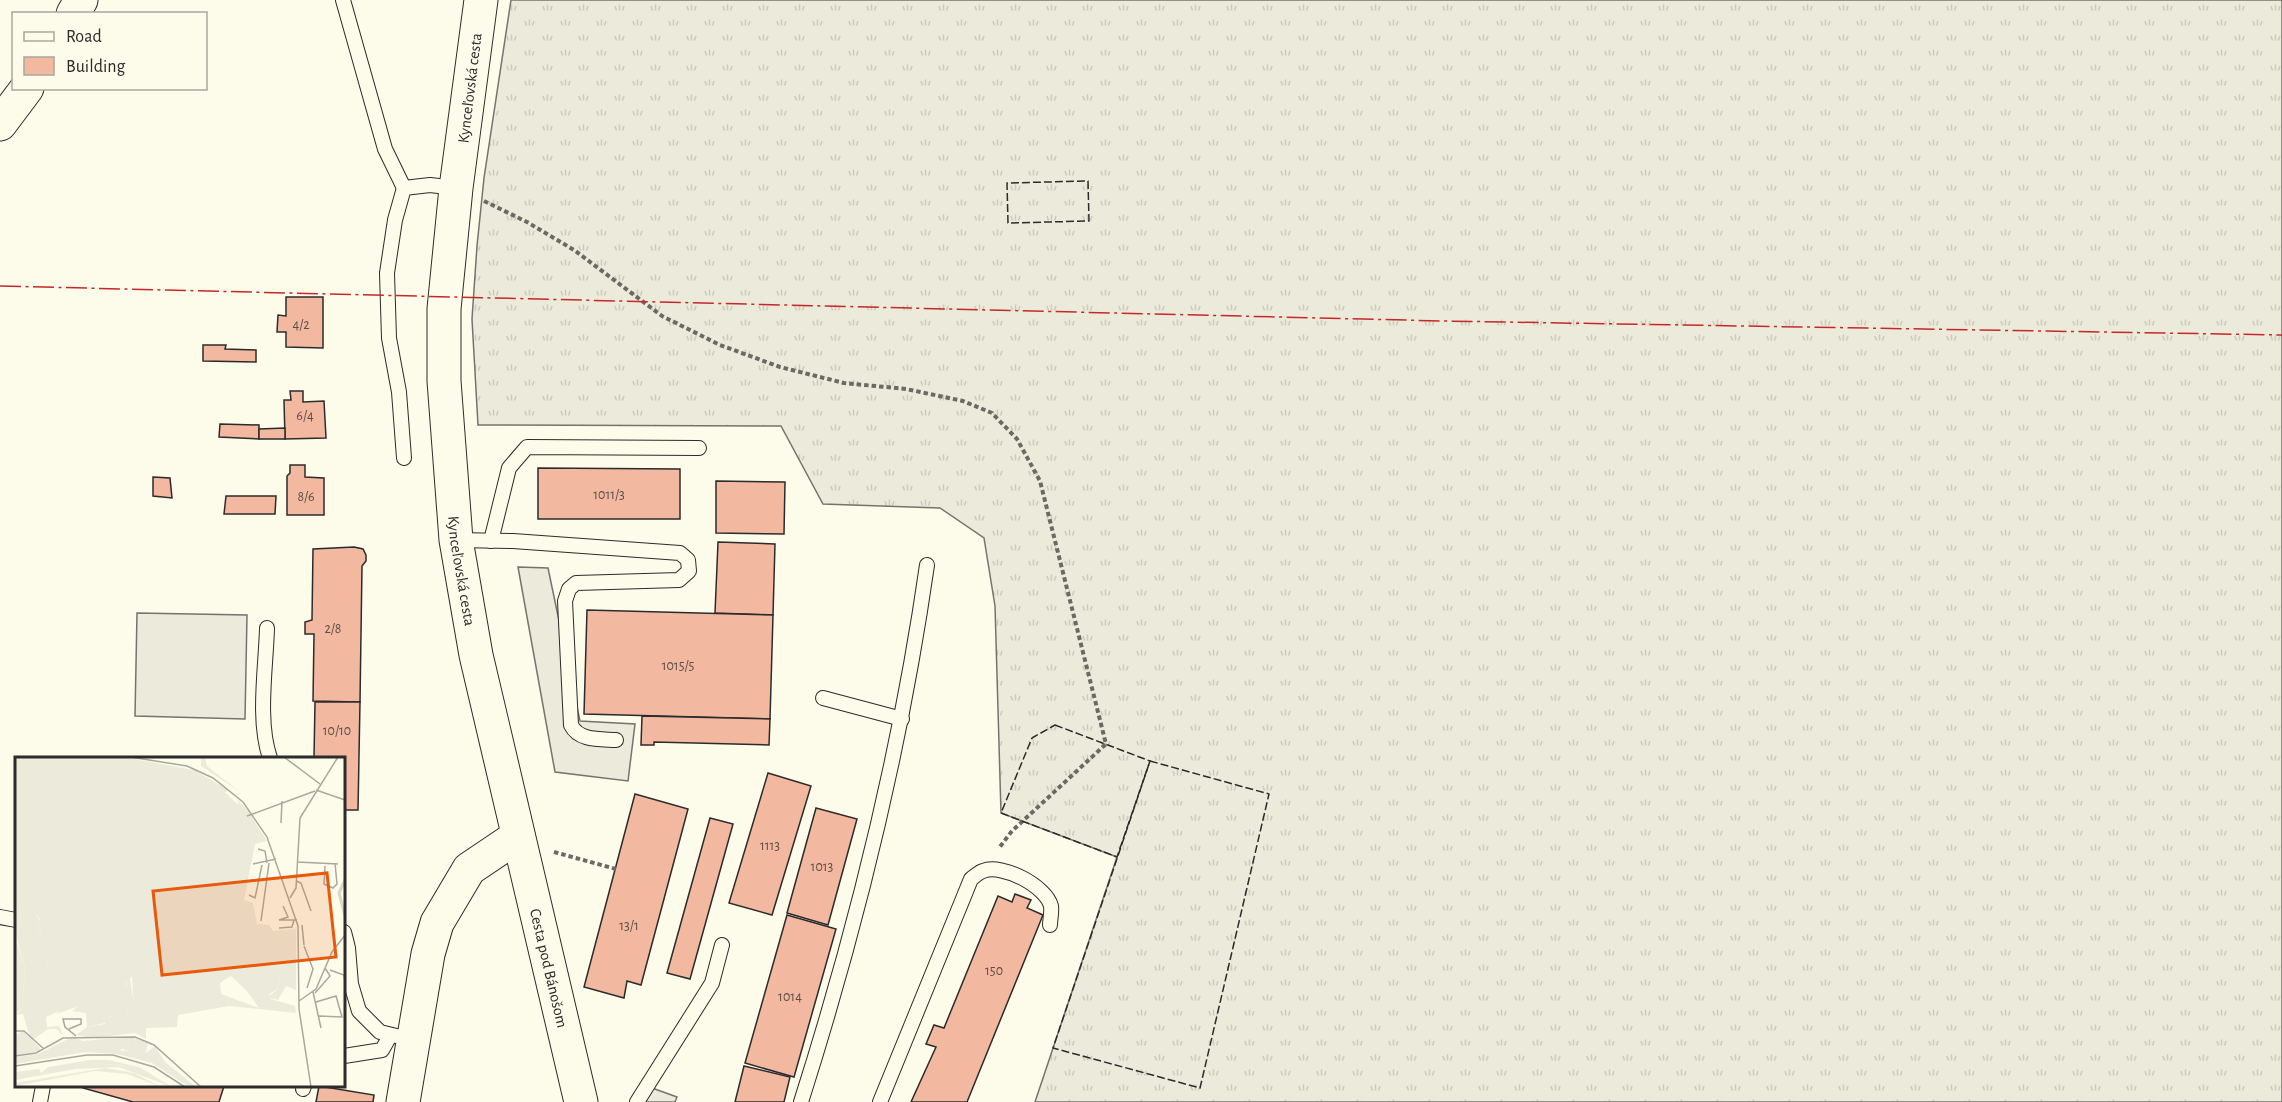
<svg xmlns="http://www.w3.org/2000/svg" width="2282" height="1102" font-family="'Alegreya Sans',sans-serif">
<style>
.grass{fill:url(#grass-tufts);stroke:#74746e;stroke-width:1.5}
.parking{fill:#eceadb;stroke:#74746e;stroke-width:1.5}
.building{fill:#f2b8a0;stroke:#2b2b2b;stroke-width:1.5}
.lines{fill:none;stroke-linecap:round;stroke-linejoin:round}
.service-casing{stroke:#2b2b2b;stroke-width:16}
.tertiary-casing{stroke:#2b2b2b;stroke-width:35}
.path{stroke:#6a6964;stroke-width:4;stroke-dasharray:4.5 3;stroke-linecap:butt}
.service{stroke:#fdfbea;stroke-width:14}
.tertiary{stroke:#fdfbea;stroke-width:33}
.fence{stroke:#2b2b2b;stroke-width:1.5;stroke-dasharray:8 3;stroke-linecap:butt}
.power{stroke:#c62828;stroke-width:1.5;stroke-dasharray:21 4.5 3 4.5;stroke-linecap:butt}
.labels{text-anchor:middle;stroke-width:4.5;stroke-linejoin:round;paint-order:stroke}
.number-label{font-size:14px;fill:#5d4e48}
.street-label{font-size:16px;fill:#2b2b2b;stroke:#fdfbea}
.inset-river{fill:none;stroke:#d8d7c9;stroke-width:3}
.inset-road{fill:none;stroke:#a9a89e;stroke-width:1.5}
.view{fill:#e8590c;fill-opacity:0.15;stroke:#e8590c;stroke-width:3}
.inset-edge{fill:none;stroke:#2b2b2b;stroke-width:3}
</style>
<defs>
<pattern id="grass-tufts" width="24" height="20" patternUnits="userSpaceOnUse" patternTransform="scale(1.5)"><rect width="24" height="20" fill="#ecebdb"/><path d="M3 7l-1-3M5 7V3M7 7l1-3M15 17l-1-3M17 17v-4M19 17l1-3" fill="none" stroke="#cbcabc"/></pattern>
</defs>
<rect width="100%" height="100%" fill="#fdfbea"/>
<!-- grass -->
<polygon class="grass" points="511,0 2282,0 2282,1102 1035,1102 1117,857 1001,813 995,606 984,538 940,508 823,504 781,426 478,425 472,319 477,246 484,178"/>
<!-- parking -->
<g class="parking">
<polygon points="518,567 548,568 580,721 635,724 628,781 555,772"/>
<polygon points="137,613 247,615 245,719 135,716"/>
<polygon points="652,1088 677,1097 675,1102 639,1102"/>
</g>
<!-- building -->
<g class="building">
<polygon points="286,297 323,297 323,348 286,347 286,332 277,332 278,315 286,316"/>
<polygon points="203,345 226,345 225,349 256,350 256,362 203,361"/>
<polygon points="290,391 303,391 303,402 324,401 326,438 285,439 284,400 291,400"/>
<polygon points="220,424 259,425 259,439 219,437"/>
<polygon points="285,428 285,439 259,439 259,429"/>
<polygon points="290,465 305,465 305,477 324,478 324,515 287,515 287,476 290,473"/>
<polygon points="538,468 680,469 680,519 538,519"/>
<polygon points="153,477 170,478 172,498 153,496"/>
<polygon points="716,481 785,482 784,534 716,533"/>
<polygon points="226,496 276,496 275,514 224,514"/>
<polygon points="718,542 775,544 773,615 715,613"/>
<polygon points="354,547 363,549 366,555 366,561 362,566 360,702 313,701 314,634 305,634 305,622 312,620 313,549"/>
<polygon points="587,610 773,615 770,719 584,714"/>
<polygon points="315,702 360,702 358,810 344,810 344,758 314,758"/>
<polygon points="642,716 770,719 769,745 654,742 654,745 641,745"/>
<polygon points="768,773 811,786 772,915 729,903"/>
<polygon points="635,794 688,809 641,985 627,981 624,998 584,987"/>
<polygon points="816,808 857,819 828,925 787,913"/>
<polygon points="710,818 733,824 690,979 667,973"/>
<polygon points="1015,894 1031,900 1027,908 1043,915 967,1102 911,1102 936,1047 926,1044 934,1025 944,1028 998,896 1012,902"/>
<polygon points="787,915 836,929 794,1077 745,1063"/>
<polygon points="744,1066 790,1077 784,1102 735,1102"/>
<polygon points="83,1086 224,1086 219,1102 133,1102 83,1088"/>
<polygon points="319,1086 374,1095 373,1102 316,1102"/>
</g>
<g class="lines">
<!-- service casing -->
<g class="service-casing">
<g id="service">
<polyline points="343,0 385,149 404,188"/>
<polyline points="404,458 399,392 389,338 387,273 395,220 404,188 430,185 456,188"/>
<path d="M 456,540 L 513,541 L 680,553 L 688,560 L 689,571 L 679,580 L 576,583 L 569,589 L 565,601 L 571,725 C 579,741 599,739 616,740"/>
<polyline points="491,541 509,468 527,447 699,448"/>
<path d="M 267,628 C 266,667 257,721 270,758"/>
<polyline points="823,698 902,719"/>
<polyline points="0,917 16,920"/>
<polyline points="344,932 348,948 351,984 359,1011 380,1032 413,1040"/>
<polyline points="344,1056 382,1050 390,1036"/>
<polyline points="303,1089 304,1086"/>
<polyline points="40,1102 43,1086"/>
<polyline points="637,1102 712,983 722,945"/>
<path d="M 801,1102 C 857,926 901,747 927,565"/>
<path d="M 880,1102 L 971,879 C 974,877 979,872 983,871 C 1002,863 1046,886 1051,906 C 1052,911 1050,920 1050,925"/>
</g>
</g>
<!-- tertiary casing -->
<g class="tertiary-casing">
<g id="tertiary">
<path id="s1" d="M 481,0 L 456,188 L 444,309 L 444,381 L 456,540 L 476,655 L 581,1102"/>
<polyline points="73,14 81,0"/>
<polyline points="0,124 27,88"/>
<polyline points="403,1102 428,954 437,923 469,869 518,836"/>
</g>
</g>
<!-- path -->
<g class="path">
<polyline points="484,201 527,222 574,250 662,316 720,345 780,367 844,383 906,389 963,401 992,413 1017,439 1040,481 1106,744 1012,831 999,848"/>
<polyline points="554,852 616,869"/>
</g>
<!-- service -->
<use href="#service" class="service"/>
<!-- tertiary -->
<use href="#tertiary" class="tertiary"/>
<!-- fence -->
<g class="fence">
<polygon points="1088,181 1089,221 1008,223 1007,183"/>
<polygon points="1055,725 1150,761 1117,857 1001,813 1032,738"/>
<polygon points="1150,761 1269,794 1200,1088 1053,1048"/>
</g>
<!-- power -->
<polyline class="power" points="0,286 1443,321 2282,335"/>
</g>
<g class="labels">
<!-- number labels -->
<g class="number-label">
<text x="301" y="329">4/2</text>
<text x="305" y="420">6/4</text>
<text x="609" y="499">1011/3</text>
<text x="306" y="501">8/6</text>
<text x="333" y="633">2/8</text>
<text x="678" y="670">1015/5</text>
<text x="337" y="735">10/10</text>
<text x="770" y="850">1113</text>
<text x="822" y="871">1013</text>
<text x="629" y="930">13/1</text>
<text x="994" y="975">150</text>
<text x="790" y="1001">1014</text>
</g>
<!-- street labels -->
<g class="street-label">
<text transform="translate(469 88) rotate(-83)" y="6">Kynceľovská cesta</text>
<text dy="6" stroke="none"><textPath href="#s1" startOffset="574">Kynceľovská cesta</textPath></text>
<text dy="6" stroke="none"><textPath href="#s1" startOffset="981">Cesta pod Bánošom</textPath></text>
</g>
</g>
<!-- overview -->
<g transform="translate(15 757)">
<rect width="330" height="330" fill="#fdfbea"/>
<path d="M 0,0 L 108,0 L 179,13 L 213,33 L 210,35 L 219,44 L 224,48 L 223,43 L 233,54 L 252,84 L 240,87 L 229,143 L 238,146 L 242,167 L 254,168 L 258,174 L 281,172 L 281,215 L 263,221 L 264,231 L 254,237 L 256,242 L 280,249 L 281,256 L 214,249 L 163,258 L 162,270 L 131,271 L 131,282 L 120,276 L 77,281 L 61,278 L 72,270 L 90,267 L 96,259 L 79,244 L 41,257 L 44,254 L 39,237 L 29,221 L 34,201 L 21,187 L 27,177 L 22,172 L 25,163 L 19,152 L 4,150 L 7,168 L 0,175 ZM 117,219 L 119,254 L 112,255 L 111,225 ZM 216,219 L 231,233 L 244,251 L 206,237 L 205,226 ZM 0,180 L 10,211 L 7,252 L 0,256 ZM 8,274 L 25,291 L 24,294 L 0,299 L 0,278 ZM 57,280 L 68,284 L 114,280 L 113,287 L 105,284 L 106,294 L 117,293 L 123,283 L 133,285 L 131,296 L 140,289 L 150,305 L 181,330 L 174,330 L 137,306 L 102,297 L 70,295 L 0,307 L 0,300 L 23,297 ZM 75,303 L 94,303 L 124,310 L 63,305 L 60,312 L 0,323 L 0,315 L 24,312 L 26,316 L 33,310 Z" fill="#ecebdb" fill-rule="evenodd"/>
<path d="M 186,0 L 190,0 L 192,9 L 225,35 L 186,9 ZM 50,4 L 25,18 L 11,16 L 12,14 ZM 8,77 L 24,91 L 11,102 L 0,94 L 0,78 ZM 9,148 L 19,152 L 25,165 L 22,172 L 28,179 L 22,187 L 34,201 L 29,221 L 44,242 L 44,254 L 31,260 L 32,270 L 44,269 L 49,279 L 41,272 L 33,272 L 16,284 L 8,257 L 0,258 L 7,252 L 10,211 L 0,175 L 7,168 L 4,150 ZM 113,211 L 118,217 L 115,221 L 119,248 L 119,254 L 113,256 L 110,245 ZM 281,215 L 281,233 L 271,229 L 263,243 L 253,240 L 264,231 L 263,221 ZM 75,240 L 95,257 L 94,265 L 72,270 L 71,256 L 57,254 ZM 114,280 L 124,283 L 122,287 L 127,296 L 97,290 L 96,285 L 101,282 L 113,287 ZM 63,305 L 124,310 L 157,330 L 104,310 L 60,312 ZM 90,311 L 119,316 L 146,330 L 112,317 L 80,314 L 0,329 L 0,326 Z" fill="#ecebdb"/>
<path d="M 159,10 L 174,24 L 167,35 L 154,23 Z" fill="#ecebdb"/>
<path class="inset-river" d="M 330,123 L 324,136 L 330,159"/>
<path class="inset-road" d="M 115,0 L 172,9 L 198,21 L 228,45 L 252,80 L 283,169 L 284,252 L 296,330M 269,0 L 305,27M 301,33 L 330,43M 232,59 L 300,34M 266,66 L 267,44M 243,92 L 250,94 L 252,106M 282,105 L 323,107M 238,107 L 261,102M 310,109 L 309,127 L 318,131 L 322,127 L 320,106M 281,124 L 286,126 L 296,154M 234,138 L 240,141 L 247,108M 275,141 L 281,131 L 285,61 L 323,0M 268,149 L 273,160 L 264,163 L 282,163M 246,164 L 254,106M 287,168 L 289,188M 264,171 L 277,170 L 279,163M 289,189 L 298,212 L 292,231M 315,213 L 329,218 L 330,225M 298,235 L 306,271M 300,236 L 315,219 L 310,211M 284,244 L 301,232 L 317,195 L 330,178M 301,245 L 321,239 L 327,260 L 304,259M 54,272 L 66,267 L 66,262 L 48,262 L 50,270 L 61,279M 0,274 L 9,274 L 29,292M 0,299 L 21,296 L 48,281 L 120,280 L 139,288 L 186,330M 0,309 L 72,298 L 98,298 L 139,310 L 170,330"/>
<path class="view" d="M 312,116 L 321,200 L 147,218 L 138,134 Z"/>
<rect width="330" height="330" class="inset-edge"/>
</g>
<!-- legend -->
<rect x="12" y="12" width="195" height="78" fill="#fdfbea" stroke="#a9a89e" stroke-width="1.5"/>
<rect x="24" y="32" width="30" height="9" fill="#fdfbea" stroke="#a9a89e" stroke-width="1.5"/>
<text x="66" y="42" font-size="18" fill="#2b2b2b">Road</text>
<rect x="24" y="57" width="30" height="18" fill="#f2b8a0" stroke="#a9a89e" stroke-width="1.5"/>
<text x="66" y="72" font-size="18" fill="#2b2b2b">Building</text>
</svg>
